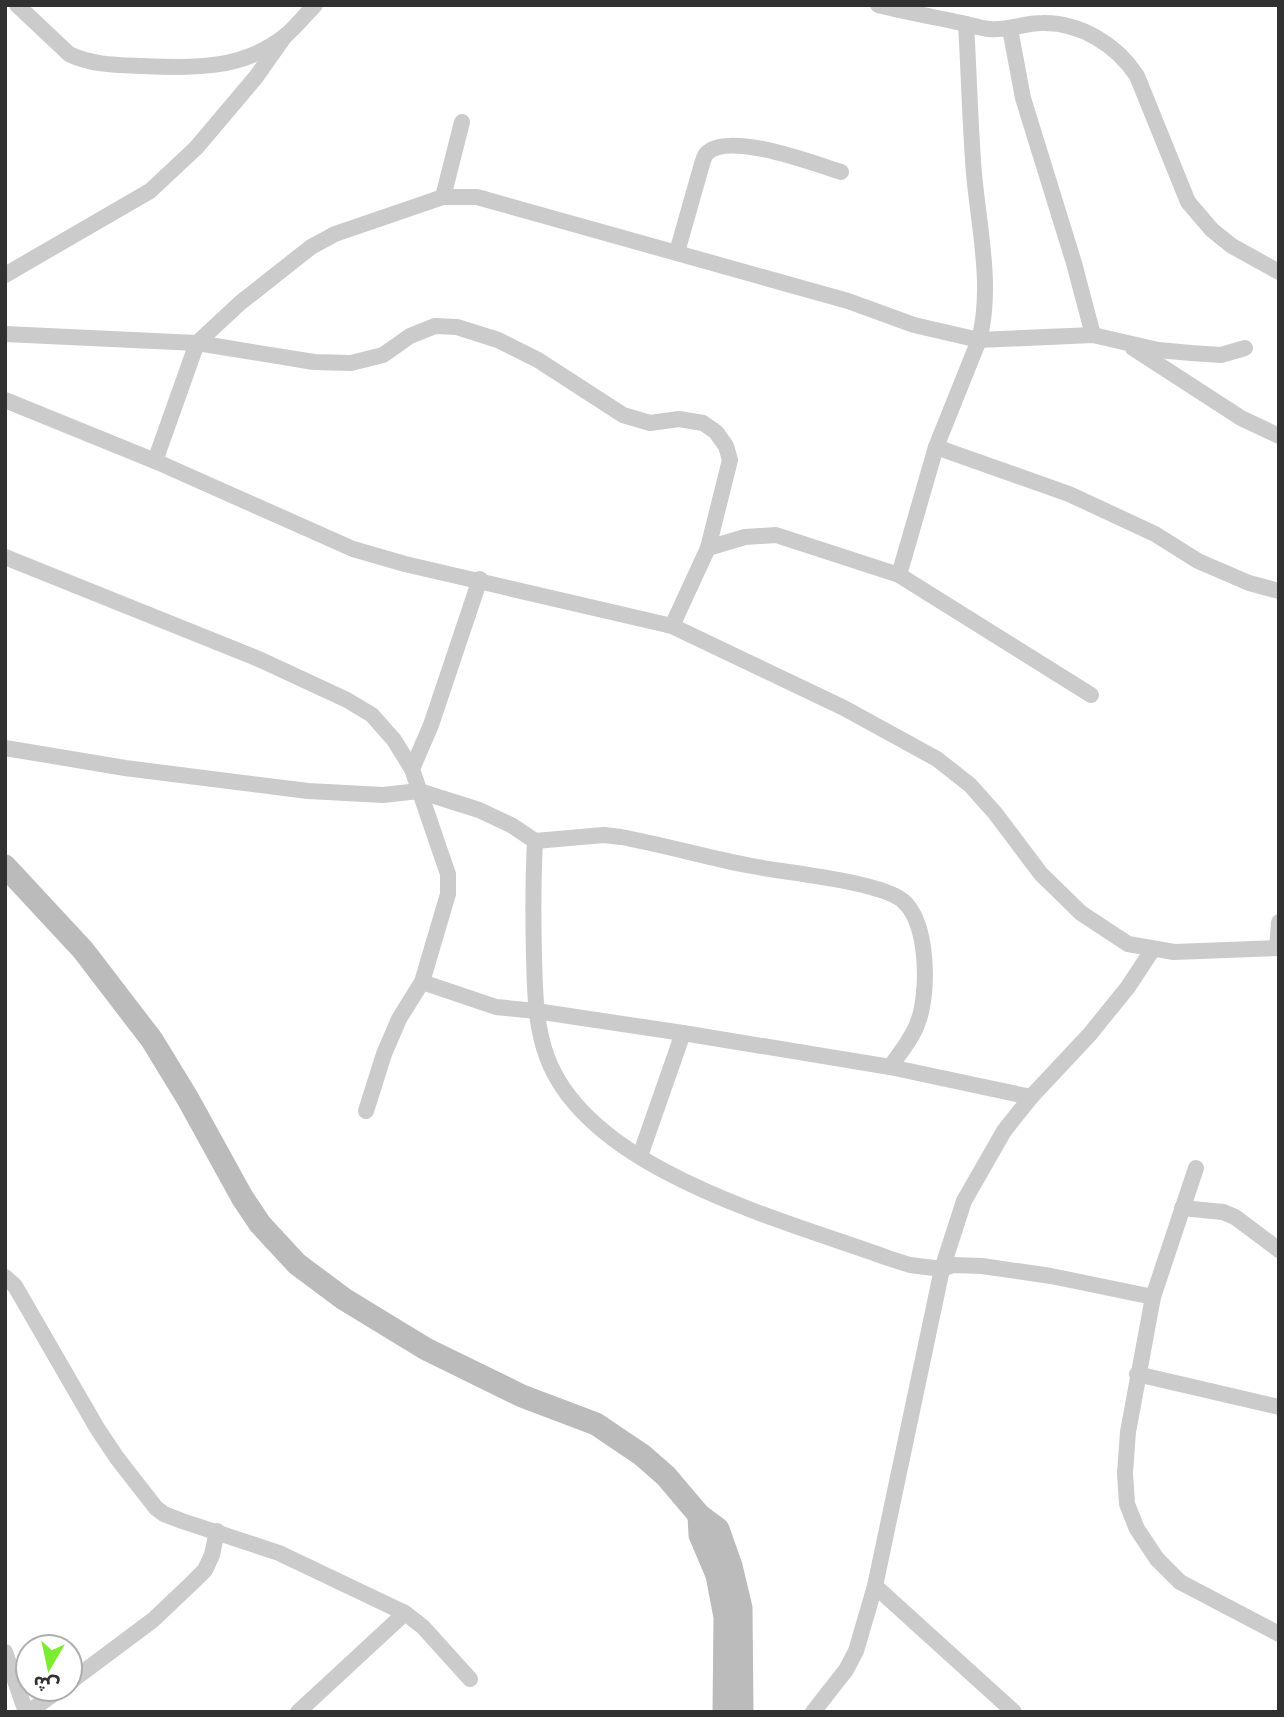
<svg xmlns="http://www.w3.org/2000/svg" width="1284" height="1717" font-family="Inter,'Noto Sans Arabic',sans-serif">
<style>
.lines{fill:none;stroke-linecap:round;stroke-linejoin:round}
.street{stroke:#cbcbcb;stroke-width:16}
.secondary{stroke:#bbb;stroke-width:23}
</style>
<rect width="100%" height="100%" fill="#fff"/>
<g class="lines">
<!-- street -->
<g class="street">
<path d="M 17,5 L 69,54 C 91,65 117,65 142,66 C 194,68 242,70 285,36 C 296,27 305,15 315,5"/>
<path d="M 878,5 C 906,12 934,17 962,23 C 971,25 980,28 989,29 C 1008,31 1024,23 1042,23 C 1080,22 1117,45 1137,76 L 1188,202 L 1212,230 L 1232,246 L 1279,272"/>
<polyline points="1010,29 1023,98 1074,263 1093,335"/>
<polyline points="443,197 462,122"/>
<path d="M 677,252 L 702,164 C 703,160 704,157 706,154 C 727,130 815,164 841,172"/>
<polyline points="5,275 150,191 196,148 256,77 285,36"/>
<polyline points="5,334 197,343 314,362 351,363 383,355 410,336 435,326 457,327 498,340 538,360 623,415 650,423 679,419 703,423 716,432 726,446 730,460 708,548 672,626"/>
<polyline points="1133,348 1241,418 1279,436"/>
<polyline points="5,400 155,461 353,549 405,564 672,626 844,708 937,759 970,785 995,813 1041,874 1081,913 1128,944 1174,952 1279,948"/>
<polyline points="936,447 1069,494 1155,534 1198,561 1249,583 1279,591"/>
<polyline points="155,461 197,343 240,303 311,247 335,234 443,197 477,197 773,280 848,301 914,325 979,340 1093,335 1158,350 1191,353 1221,355 1245,348"/>
<polyline points="708,548 745,537 776,535 899,575 1091,695"/>
<polyline points="5,557 261,660 347,700 372,715 394,740 412,769 439,848 448,874 448,894 422,982 399,1019 384,1054 366,1111"/>
<path d="M 899,575 L 936,447 L 979,340 C 993,288 979,228 974,174 C 970,124 969,74 966,24"/>
<path d="M 5,748 L 125,768 L 308,791 L 383,795 L 419,791 L 479,810 L 511,825 L 535,841 C 533,880 533,918 534,957 C 535,990 535,1025 547,1057 C 589,1171 784,1220 888,1258 L 910,1265 L 942,1269 L 953,1265 L 982,1266 L 1051,1276 L 1153,1297"/>
<polyline points="412,769 431,725 480,579"/>
<path d="M 535,841 L 604,835 L 621,837 C 665,845 708,858 752,866 C 786,873 877,881 902,900 C 929,922 929,993 918,1022 C 912,1039 900,1053 890,1067"/>
<polyline points="1277,948 1279,922"/>
<polyline points="422,982 496,1007 536,1011 683,1033 890,1067 1031,1097"/>
<polyline points="640,1156 683,1033"/>
<polyline points="1196,1168 1153,1297 1128,1432 1125,1473 1127,1504 1137,1529 1157,1559 1180,1582 1279,1634"/>
<polyline points="1182,1208 1223,1212 1235,1217 1279,1250"/>
<polyline points="5,1277 15,1286 97,1428 117,1458 156,1508 164,1514 182,1521 279,1553 405,1613"/>
<polyline points="1137,1374 1279,1407"/>
<polyline points="875,1586 1014,1712"/>
<polyline points="5,1652 26,1712"/>
<polyline points="70,1682 153,1620 193,1582 205,1570 212,1555 217,1531"/>
<polyline points="29,1712 60,1689"/>
<polyline points="298,1712 405,1613 423,1627 470,1679"/>
<polyline points="813,1712 846,1670 856,1651 875,1586 942,1269 964,1201 1004,1131 1031,1097 1090,1034 1128,987 1153,949"/>
</g>
<!-- secondary -->
<g class="secondary">
<polyline points="5,866 83,950 152,1040 188,1099 242,1197 260,1224 297,1264 344,1299 426,1349 522,1396 596,1424 642,1455 666,1476 699,1515 718,1529 731,1566 741,1608 742,1712"/>
<polyline points="699,1515 700,1535 717,1575 725,1617 724,1712"/>
</g>
</g>
<!-- border -->
<rect width="1284" height="1717" fill="none" stroke="#313131" stroke-width="14"/>
<!-- north arrow -->
<g transform="translate(49 1668) rotate(189)"><circle r="33" fill="#ffffff" stroke="#adadad" stroke-width="2"/>
<path d="M0-5L12 26L0 18L-12 26Z" fill="#7cec30"/>
<text y="-10" font-size="19" font-weight="bold" text-anchor="middle" fill="#313131">ش</text>
</g>
</svg>
